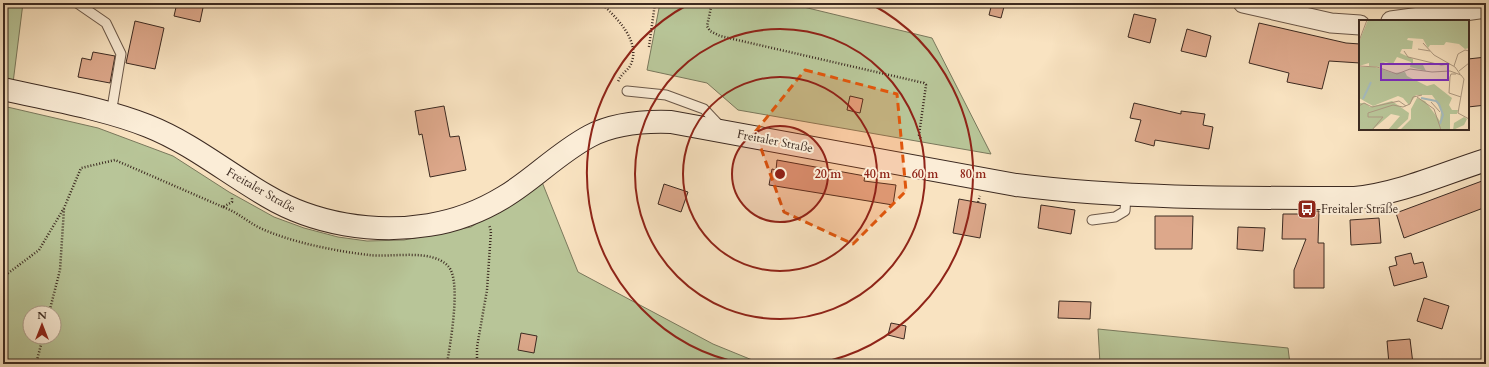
<svg xmlns="http://www.w3.org/2000/svg" width="1489" height="367" font-family="Cardo,serif">
<style>
.green{fill:#b8c598;stroke:#7a785c;fill-rule:evenodd}
.building{fill:#dda88b;stroke:#3c2a21}
.lines{fill:none;stroke-linecap:round;stroke-linejoin:round}
.service-casing{stroke:#6b5849;stroke-width:11}
.minor-casing{stroke:#6b5849;stroke-width:21}
.secondary-casing{stroke:#3c2a21;stroke-width:24}
.path{stroke:#3c2a21;stroke-width:2.5;stroke-dasharray:1 2;stroke-linecap:butt}
.service{stroke:#fbedd7;stroke-width:9}
.minor{stroke:#fbedd7;stroke-width:19}
.secondary{stroke:#fbedd7;stroke-width:22}
.marked{fill:#df570d;fill-opacity:0.2;stroke:#df570d;stroke-width:3;stroke-dasharray:8 5;stroke-linejoin:round}
.ring{fill:none;stroke:#8f2418;stroke-width:2}
.labels{text-anchor:middle;stroke-width:4;stroke-linejoin:round;paint-order:stroke}
.street-label{font-size:12px;fill:#3c2a21;stroke:#fbedd7}
.poi-label{font-size:12px;fill:#3c2a21;stroke:#fbedd7;text-anchor:start}
.inset-river{fill:none;stroke:#a4bbbf;stroke-width:2}
.inset-road{fill:none;stroke:#ad9981;stroke-width:1}
.view{fill:#7b2cbf;fill-opacity:0.15;stroke:#7b2cbf;stroke-width:2}
.inset-edge{fill:none;stroke:#3c2a21;stroke-width:2}
.centre{fill:#8f2418;stroke:#fbedd7;stroke-width:2}
.ring-label{font-size:12px;text-anchor:middle;font-weight:bold;fill:#8f2418;stroke:#fbedd7;stroke-width:4;stroke-linejoin:round;paint-order:stroke}
</style>
<rect width="100%" height="100%" fill="#f9e3c1"/>
<filter id="stains"><feTurbulence type="fractalNoise" baseFrequency=".005" numOctaves="4"/><feColorMatrix values="0 0 0 0 .2 0 0 0 0 .09 0 0 0 0 .02 0 0 0 .5 -.17"/></filter>
<radialGradient id="worn" r=".72"><stop offset=".6" stop-color="#630" stop-opacity="0"/><stop offset="1" stop-color="#630" stop-opacity=".3"/></radialGradient>
<!-- green -->
<g class="green">
<polygon points="3,3 23,3 13,83 3,80"/>
<polygon points="660,3 787,3 932,38 991,154 738,110 707,83 647,70"/>
<path d="M 3,106 L 98,128 L 173,156 L 229,192 L 274,217 L 304,228 L 338,237 L 367,241 L 404,240 L 471,227 L 542,182 L 578,272 L 713,344 L 762,364 L 3,364 ZM 30,313 L 54,313 L 54,337 L 30,337 Z"/>
<polygon points="1098,329 1288,348 1290,364 1100,364"/>
</g>
<!-- building -->
<g class="building">
<polygon points="177,3 204,3 200,22 174,16"/>
<polygon points="992,3 1005,3 1001,18 989,15"/>
<polygon points="1134,14 1156,19 1150,43 1128,37"/>
<polygon points="135,21 164,28 155,69 126,63"/>
<polygon points="1259,23 1346,43 1360,44 1360,63 1329,61 1322,89 1287,82 1289,73 1249,63"/>
<polygon points="1187,29 1211,36 1206,57 1181,51"/>
<polygon points="93,52 115,56 110,83 78,77 82,58 91,60"/>
<polygon points="1486,57 1486,105 1468,107 1468,59"/>
<polygon points="850,96 863,99 860,113 847,110"/>
<polygon points="1134,103 1181,114 1181,111 1205,114 1203,125 1213,127 1209,149 1155,140 1154,146 1135,141 1141,120 1130,118"/>
<polygon points="444,106 450,137 459,136 466,170 430,177 422,134 419,135 415,111"/>
<polygon points="777,160 865,176 864,181 896,185 893,205 769,185 772,169 776,170"/>
<polygon points="1482,181 1486,191 1486,207 1404,238 1396,213"/>
<polygon points="664,184 688,192 681,212 658,204"/>
<polygon points="959,199 986,204 980,238 953,233"/>
<polygon points="1041,205 1075,210 1071,234 1038,228"/>
<polygon points="1316,211 1319,211 1318,243 1324,243 1324,288 1294,288 1294,270 1306,239 1282,239 1283,214 1315,214"/>
<polygon points="1155,216 1193,216 1192,249 1155,249"/>
<polygon points="1379,218 1381,243 1351,245 1350,220"/>
<polygon points="1238,227 1265,228 1263,251 1237,249"/>
<polygon points="1411,253 1414,264 1423,262 1427,277 1394,286 1389,267 1397,265 1395,257"/>
<polygon points="1424,298 1449,306 1442,329 1417,321"/>
<polygon points="1059,301 1091,302 1090,319 1058,318"/>
<polygon points="891,323 906,326 904,339 888,335"/>
<polygon points="521,333 537,336 534,353 518,350"/>
<polygon points="1410,339 1413,364 1389,364 1387,341"/>
</g>
<g class="lines">
<!-- service casing -->
<g class="service-casing">
<g id="service">
<polyline points="77,3 106,23 121,54 111,114"/>
<polyline points="627,91 666,95 704,109 720,126"/>
<polyline points="1092,220 1115,217 1125,211 1126,195"/>
</g>
</g>
<!-- minor casing -->
<g class="minor-casing">
<g id="minor">
<polyline points="1243,3 1331,23 1360,25"/>
<polyline points="1391,21 1486,8"/>
</g>
</g>
<!-- secondary casing -->
<g class="secondary-casing">
<path id="secondary" d="M 3,89 C 51,100 102,108 148,126 C 191,143 227,173 267,196 C 314,224 374,234 429,225 C 454,221 481,211 504,197 C 534,179 558,153 590,136 C 615,123 643,121 671,122 L 1016,185 C 1128,199 1242,198 1355,198 C 1401,193 1442,174 1486,160"/>
</g>
<!-- path -->
<g class="path">
<path d="M 601,3 C 616,17 641,41 631,64 C 628,71 621,73 618,82"/>
<polyline points="712,3 707,26 710,31 720,36 924,83 926,85 919,135 921,139"/>
<polyline points="649,47 655,3"/>
<polyline points="978,202 980,196"/>
<path d="M 223,207 C 239,213 246,221 260,228 C 290,242 335,251 369,255 C 391,258 431,248 448,266 C 462,280 450,344 447,364"/>
<polyline points="3,277 39,250 64,208 81,168 115,160 223,207 232,202 232,197"/>
<polyline points="49,313 60,270 64,209"/>
<polyline points="36,364 43,337"/>
<polyline points="477,364 477,347 487,290 491,231 489,225"/>
</g>
<!-- service -->
<use href="#service" class="service"/>
<!-- minor -->
<use href="#minor" class="minor"/>
<!-- secondary -->
<use href="#secondary" class="secondary"/>
</g>
<!-- marked area -->
<path class="marked" d="M 805,70 L 897,94 L 906,191 L 853,244 L 784,212 L 755,132 Z"/>
<!-- distance rings -->
<circle cx="780" cy="174" r="48" fill="#8f2418" fill-opacity=".12"/>
<g class="ring">
<circle cx="780" cy="174" r="48"/>
<circle cx="780" cy="174" r="97"/>
<circle cx="780" cy="174" r="145"/>
<path d="M745 364A193 193 0 0 1 689 4M871 4A193 193 0 0 1 815 364"/>
</g>
<!-- icons -->
<defs>
<g id="bus-square" transform="scale(1)"><rect x="-9" y="-9" width="18" height="18" rx="4" fill="#8f2418" stroke="#fbedd7"/><path d="M-5-6H5V4H4V6H2V4H-2V6H-4V4H-5ZM-3.5-4V0h7V-4ZM-3.5 1.2v1.5H-2V1.2ZM2 1.2v1.5H3.5V1.2Z" fill="#fff"/></g>
</defs>
<g fill-rule="evenodd">
<use href="#bus-square" x="1307" y="209"/>
</g>
<g class="labels">
<!-- street labels -->
<g class="street-label">
<text transform="translate(775 141) rotate(11)" y="4">Freitaler Straße</text>
<text transform="translate(261 190) rotate(30)" y="4">Freitaler Straße</text>
</g>
<!-- poi labels -->
<g class="poi-label">
<text x="1321" y="213">Freitaler Straße</text>
</g>
</g>
<!-- overview -->
<g transform="translate(1359 20)">
<rect width="110" height="110" fill="#f9e3c1"/>
<path d="M 9,0 L 110,0 L 110,28 L 106,29 L 100,24 L 87,22 L 85,25 L 71,25 L 69,28 L 64,19 L 49,18 L 48,20 L 54,21 L 53,29 L 43,29 L 41,33 L 54,39 L 54,43 L 64,45 L 67,51 L 51,47 L 52,42 L 38,37 L 34,44 L 22,41 L 27,43 L 23,43 L 22,47 L 10,46 L 10,43 L 0,46 L 0,22 ZM 0,47 L 16,47 L 34,53 L 46,52 L 48,56 L 68,66 L 75,64 L 93,78 L 90,85 L 93,90 L 99,90 L 98,94 L 91,94 L 91,110 L 41,110 L 52,99 L 52,89 L 58,78 L 66,81 L 81,101 L 82,91 L 76,79 L 73,75 L 57,75 L 50,85 L 44,78 L 39,76 L 14,86 L 0,78 ZM 33,81 L 50,93 L 49,99 L 37,110 L 29,110 L 41,96 L 32,94 L 13,110 L 0,110 L 0,83 L 6,83 L 11,87 ZM 105,97 L 108,99 L 105,105 L 94,110 L 95,103 Z" fill="#b8c598"/>
<path class="inset-river" d="M 62,78 L 77,81 L 80,84 L 84,95 L 81,104M 4,79 L 12,62"/>
<path class="inset-road" d="M 0,21 L 8,0M 64,23 L 75,35 L 96,47 L 101,54M 59,29 L 71,31M 45,31 L 49,37 L 82,45 L 91,44M 0,46 L 18,47 L 38,54 L 51,49 L 73,52 L 91,51 L 102,55 L 105,59 L 99,93 L 110,99M 95,46 L 99,34 L 106,30 L 110,31M 100,51 L 110,43M 97,54 L 92,54 L 91,57 L 90,73 L 102,77M 58,77 L 75,89 L 82,110M 72,82 L 81,92M 0,86 L 5,83 L 13,87 L 40,81 L 47,86M 13,110 L 24,97 L 9,97 L 9,93 L 34,85 L 44,87 L 51,84 L 54,77 L 63,75"/>
<path class="view" d="M 22,44 L 89,44 L 89,60 L 22,60 Z"/>
<rect width="110" height="110" class="inset-edge"/>
</g>
<circle cx="780" cy="174" r="6" class="centre"/>
<g class="ring-label">
<text x="828" y="178">20 m</text>
<text x="877" y="178">40 m</text>
<text x="925" y="178">60 m</text>
<text x="973" y="178">80 m</text>
</g>
<!-- margin -->
<rect width="1489" height="367" fill="none" stroke="#f9e3c1" stroke-width="16"/>
<rect x="4" y="4" width="1481" height="359" fill="none" stroke="#3c2a21" stroke-width="2"/>
<rect x="8" y="8" width="1473" height="351" fill="none" stroke="#3c2a21"/>
<!-- north arrow -->
<g transform="translate(42 325)"><circle r="19" fill="#fbedd7" stroke="#af9f8e"/>
<path d="M0-3L7 15L0 10L-7 15Z" fill="#8f2418"/>
<text y="-6" font-size="11" font-weight="bold" text-anchor="middle" fill="#3c2a21">N</text>
</g>
<rect width="100%" height="100%" filter="url(#stains)"/>
<rect width="100%" height="100%" fill="url(#worn)"/>
</svg>
